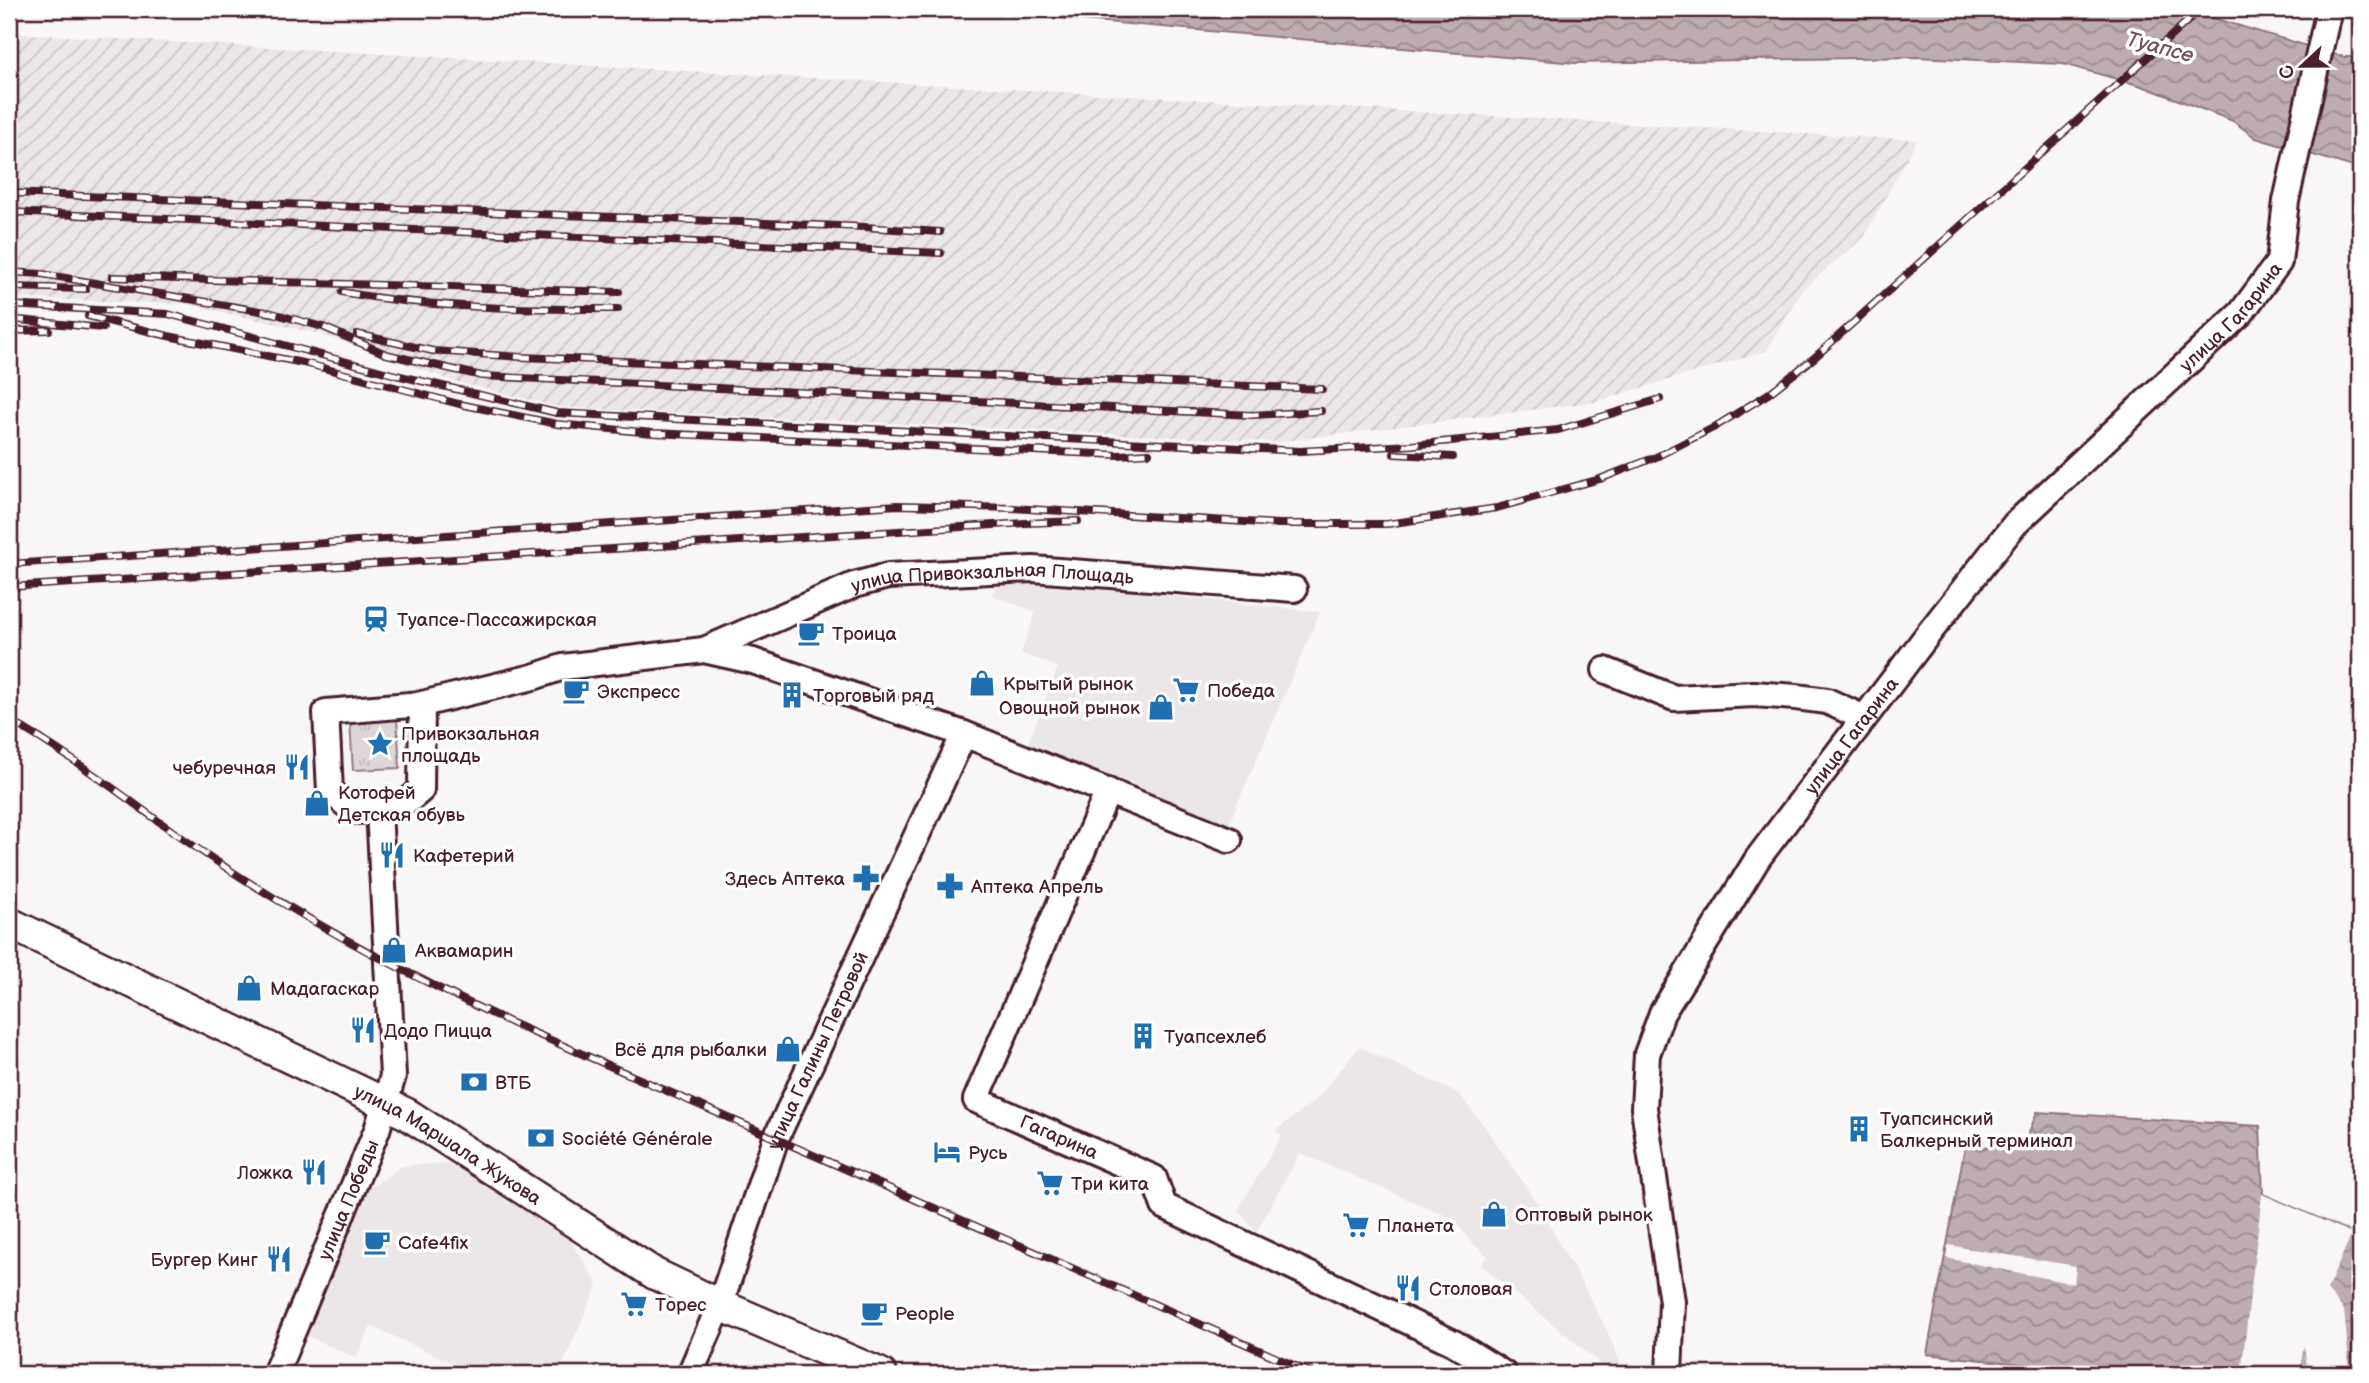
<svg xmlns="http://www.w3.org/2000/svg" width="2369" height="1383" font-family="'Balsamiq Sans',sans-serif">
<style>
.built{fill:#ebe6e8}
.industrial{fill:url(#industrial-furrows)}
.grass{fill:url(#grass-tufts);stroke:#947a82;stroke-width:2}
.water{fill:url(#water-waves);stroke:#8f747b;stroke-width:2}
.pier{fill:#f8f6f7}
.lines{fill:none;stroke-linecap:round;stroke-linejoin:round}
.minor-casing{stroke:#4a1f2b;stroke-width:30}
.major-casing{stroke:#4a1f2b;stroke-width:35}
.minor{stroke:#fff;stroke-width:24}
.major{stroke:#fff;stroke-width:30}
.rail-casing{stroke:#4a1f2b;stroke-width:8}
.rail{stroke:#fff;stroke-width:5;stroke-dasharray:16;stroke-linecap:butt}
.labels{text-anchor:middle;stroke-width:7;stroke-linejoin:round;paint-order:stroke}
.street-label{font-size:19px;fill:#4a1f2b;stroke:#fff}
.poi-label{font-size:19px;fill:#4a1f2b;stroke:#fff;text-anchor:start}
.water-label{font-size:21px;font-style:italic;fill:#72515a;stroke:#fff}
</style>
<defs>
<pattern id="industrial-furrows" width="10" height="10" patternUnits="userSpaceOnUse" patternTransform="scale(1.75)"><rect width="10" height="10" fill="#ebe6e8"/><path d="M-1 1l2-2M0 10L10 0M9 11l2-2" fill="none" stroke="#cbc5c7"/></pattern>
<pattern id="grass-tufts" width="24" height="20" patternUnits="userSpaceOnUse" patternTransform="scale(1.75)"><rect width="24" height="20" fill="#ded6d9"/><path d="M3 7l-1-3M5 7V3M7 7l1-3M15 17l-1-3M17 17v-4M19 17l1-3" fill="none" stroke="#c0b7ba"/></pattern>
<pattern id="water-waves" width="16" height="10" patternUnits="userSpaceOnUse" patternTransform="scale(1.75)"><rect width="16" height="10" fill="#bdadb0"/><path d="M0 5q4-4 8 0t8 0" fill="none" stroke="#9c8c8f"/></pattern>
</defs>
<rect width="100%" height="100%" fill="#f8f6f7"/>
<filter id="ink" filterUnits="userSpaceOnUse"><feTurbulence type="fractalNoise" baseFrequency=".0143" numOctaves="2"/><feDisplacementMap in="SourceGraphic" scale="14" xChannelSelector="R" yChannelSelector="G"/><feConvolveMatrix kernelMatrix="1 2 1 2 8 2 1 2 1" color-interpolation-filters="sRGB"/></filter>
<g filter="url(#ink)">
<!-- built -->
<g class="built">
<polygon points="1000,577 1320,612 1226,830 1025,751 1058,667 1021,653 1036,612 992,595"/>
<polygon points="1359,1047 1459,1094 1488,1131 1537,1203 1569,1261 1573,1266 1607,1331 1625,1374 1591,1374 1600,1363 1481,1265 1488,1256 1470,1241 1454,1219 1300,1153 1256,1232 1238,1210 1282,1135 1275,1131 1316,1100"/>
<polygon points="517,1159 598,1284 558,1374 449,1374 453,1363 371,1326 356,1358 305,1335 369,1189 402,1166"/>
</g>
<!-- industrial -->
<polygon class="industrial" points="9,33 1917,140 1864,237 1802,290 1766,351 1594,402 1277,442 559,407 457,382 321,334 186,304 9,298"/>
<!-- grass -->
<polygon class="grass" points="397,719 400,768 353,770 350,722"/>
<!-- water -->
<g class="water">
<polygon points="955,9 2183,9 2344,57 2360,57 2360,169 2256,138 2233,121 2142,86 2063,64 1916,57 1575,63"/>
<polygon points="2037,1112 2260,1126 2263,1194 2360,1236 2360,1374 2113,1374 1927,1354 1965,1146 2023,1148"/>
</g>
<!-- pier -->
<g class="pier">
<polygon points="2262,1194 2352,1233 2327,1290 2344,1310 2350,1374 2308,1374 2304,1345 2299,1374 2241,1374"/>
<polygon points="1948,1245 2076,1266 2074,1284 1946,1258"/>
</g>
<g class="lines">
<!-- minor casing -->
<g class="minor-casing">
<g id="minor">
<path id="s1" d="M 704,650 L 854,585 L 888,576 L 1033,569 L 1294,589"/>
<polyline points="1605,670 1674,698 1754,694 1796,697 1827,701 1864,718"/>
<polyline points="422,704 421,790 403,805 379,810 354,811 330,791 326,712 422,704 533,677 563,667 704,650 753,661 964,734 1229,840"/>
<path id="s2" d="M 1108,791 L 976,1100 L 1154,1178 L 1164,1206 L 1454,1343 L 1504,1374"/>
<path id="s3" d="M 275,1374 L 377,1130 L 393,1076 L 379,810"/>
<path id="s4" d="M 690,1374 L 720,1305 L 776,1138 L 964,734"/>
<path id="s5" d="M 1669,1374 L 1672,1302 L 1644,1108 L 1647,1054 L 1662,1013 L 1758,858 L 1929,633 L 2015,524 L 2241,313 L 2279,262 L 2286,201 L 2329,9"/>
</g>
</g>
<!-- major casing -->
<g class="major-casing">
<g id="major">
<path id="s6" d="M 9,923 L 407,1114 L 655,1274 L 720,1305 L 881,1374"/>
</g>
</g>
<!-- minor -->
<use href="#minor" class="minor"/>
<!-- major -->
<use href="#major" class="major"/>
<!-- rail casing -->
<g class="rail-casing">
<g id="rail">
<polyline points="9,193 864,227 940,232"/>
<polyline points="9,212 941,253"/>
<polyline points="9,272 42,274 272,313 323,327 386,354 482,376 1252,415 1321,411"/>
<polyline points="112,277 619,292"/>
<polyline points="9,287 86,289"/>
<path d="M 342,292 C 435,309 524,309 618,309"/>
<polyline points="9,305 168,314 396,375 557,413 1300,451 1412,445 1558,430 1660,399"/>
<polyline points="88,316 168,336 308,364 459,404 557,424 653,433 1119,455 1149,453"/>
<polyline points="9,319 103,328"/>
<polyline points="9,331 49,330"/>
<polyline points="357,334 433,351 521,357 1322,389"/>
<polyline points="1394,454 1453,457"/>
<polyline points="9,564 898,505 1012,508 1279,524 1387,524 1497,508 1600,479 1656,457 1713,428 1768,394 1814,358 2201,9"/>
<polyline points="9,587 1026,523 1078,521"/>
<path d="M 9,720 C 82,761 146,815 216,861 C 312,925 412,977 516,1025 L 1314,1374"/>
</g>
</g>
<!-- rail -->
<use href="#rail" class="rail"/>
</g>
</g>
<!-- icons -->
<defs>
<g id="station-bare" transform="scale(2.1)"><path d="M-3-6H3Q5-6 5-4V2Q5 4 3 4L4.5 6H3L1.5 4h-3L-3 6H-4.5L-3 4Q-5 4-5 2V-4Q-5-6-3-6ZM-3.5-4v3h7v-3ZM-3.5 1v1.5H-2V1ZM2 1v1.5H3.5V1Z" fill="#1f6fb2" stroke="#fff" stroke-width="2.5" paint-order="stroke"/></g>
<g id="cafe-bare" transform="scale(2.1)"><path d="M-5.5-4.5H6V0H3Q3 3.5 0 3.5H-2.5Q-5.5 3.5-5.5 0ZM3-3.2v2h1.7v-2ZM-6 4.5H4V6H-6Z" fill="#1f6fb2" stroke="#fff" stroke-width="2.5" paint-order="stroke"/></g>
<g id="shop-bare" transform="scale(2.1)"><path d="M-5-2.5h2.3a2.7 3.5 0 0 1 5.4 0H5L5.5 6h-11ZM-1.5-2.5h3a1.5 2.3 0 0 0-3 0Z" fill="#1f6fb2" stroke="#fff" stroke-width="2.5" paint-order="stroke"/></g>
<g id="supermarket-bare" transform="scale(2.1)"><path d="M-6-5.5h2.5l.6 2H6L4.5 2H-2.5L-4.4-4H-6ZM-1.5 3.2a1.3 1.3 0 1 0 .1 0ZM3 3.2a1.3 1.3 0 1 0 .1 0Z" fill="#1f6fb2" stroke="#fff" stroke-width="2.5" paint-order="stroke"/></g>
<g id="building-bare" transform="scale(2.1)"><path d="M-4-6H4V6H1V3H-1V6H-4ZM-2.5-4.3h1.7v1.8h-1.7ZM.8-4.3h1.7v1.8H.8ZM-2.5-1h1.7V.8h-1.7ZM.8-1h1.7V.8H.8Z" fill="#1f6fb2" stroke="#fff" stroke-width="2.5" paint-order="stroke"/></g>
<g id="sight-bare" transform="scale(2.1)"><path d="M0-6L1.8-2.2L6-1.7L2.9 1.2L3.7 5.4L0 3.3L-3.7 5.4L-2.9 1.2L-6-1.7L-1.8-2.2Z" fill="#1f6fb2" stroke="#fff" stroke-width="2.5" paint-order="stroke"/></g>
<g id="restaurant-bare" transform="scale(2.1)"><path d="M-5-6h1v4h1v-4h1v4h1v-4h1v5L-1.5 .5V6h-2V.5L-5-1ZM5-6V6H3V1.5H1.5Q1.5-4 5-6Z" fill="#1f6fb2" stroke="#fff" stroke-width="2.5" paint-order="stroke"/></g>
<g id="pharmacy-bare" transform="scale(2.1)"><path d="M-2-6h4v4h4v4h-4v4h-4v-4h-4v-4h4Z" fill="#1f6fb2" stroke="#fff" stroke-width="2.5" paint-order="stroke"/></g>
<g id="bank-bare" transform="scale(2.1)"><path d="M-6-4H6V4H-6ZM0-2.3a2.3 2.3 0 1 0 0 4.6a2.3 2.3 0 1 0 0-4.6Z" fill="#1f6fb2" stroke="#fff" stroke-width="2.5" paint-order="stroke"/></g>
<g id="hotel-bare" transform="scale(2.1)"><path d="M-6-4.5h1.5V1H6V5H4.5V3h-9V5H-6ZM-4 0a1.8 1.8 0 1 1 3.6 0ZM.5 0V-2.5h3Q6-2.5 6 0Z" fill="#1f6fb2" stroke="#fff" stroke-width="2.5" paint-order="stroke"/></g>
</defs>
<g fill-rule="evenodd">
<use href="#station-bare" x="376" y="619"/>
<use href="#cafe-bare" x="811" y="633"/>
<use href="#shop-bare" x="982" y="683"/>
<use href="#supermarket-bare" x="1186" y="690"/>
<use href="#cafe-bare" x="576" y="691"/>
<use href="#building-bare" x="792" y="695"/>
<use href="#shop-bare" x="1161" y="707"/>
<use href="#sight-bare" x="380" y="744"/>
<use href="#restaurant-bare" x="297" y="767"/>
<use href="#shop-bare" x="317" y="803"/>
<use href="#restaurant-bare" x="392" y="855"/>
<use href="#pharmacy-bare" x="866" y="878"/>
<use href="#pharmacy-bare" x="950" y="886"/>
<use href="#shop-bare" x="394" y="950"/>
<use href="#shop-bare" x="249" y="988"/>
<use href="#restaurant-bare" x="363" y="1030"/>
<use href="#building-bare" x="1143" y="1036"/>
<use href="#shop-bare" x="788" y="1049"/>
<use href="#bank-bare" x="474" y="1082"/>
<use href="#building-bare" x="1859" y="1129"/>
<use href="#bank-bare" x="541" y="1138"/>
<use href="#hotel-bare" x="947" y="1152"/>
<use href="#restaurant-bare" x="314" y="1172"/>
<use href="#supermarket-bare" x="1050" y="1183"/>
<use href="#shop-bare" x="1494" y="1214"/>
<use href="#supermarket-bare" x="1356" y="1225"/>
<use href="#cafe-bare" x="377" y="1242"/>
<use href="#restaurant-bare" x="279" y="1259"/>
<use href="#restaurant-bare" x="1408" y="1288"/>
<use href="#supermarket-bare" x="634" y="1304"/>
<use href="#cafe-bare" x="874" y="1313"/>
</g>
<g class="labels">
<!-- street labels -->
<g class="street-label">
<text dy="7" stroke="none"><textPath href="#s5" startOffset="1269">улица Гагарина</textPath></text>
<text dy="7" stroke="none"><textPath href="#s1" startOffset="303">улица Привокзальная Площадь</textPath></text>
<text dy="7" stroke="none"><textPath href="#s5" startOffset="702">улица Гагарина</textPath></text>
<text dy="7" stroke="none"><textPath href="#s4" startOffset="348">улица Галины Петровой</textPath></text>
<text dy="7" stroke="none"><textPath href="#s2" startOffset="427">Гагарина</textPath></text>
<text dy="7" stroke="none"><textPath href="#s6" startOffset="492">улица Маршала Жукова</textPath></text>
<text dy="7" stroke="none"><textPath href="#s3" startOffset="189">улица Победы</textPath></text>
</g>
<!-- poi labels -->
<g class="poi-label">
<text x="397" y="626">Туапсе-Пассажирская</text>
<text x="832" y="640">Троица</text>
<text x="1003" y="690">Крытый рынок</text>
<text x="1207" y="697">Победа</text>
<text x="597" y="698">Экспресс</text>
<text x="813" y="702">Торговый ряд</text>
<text x="1140" y="714" text-anchor="end">Овощной рынок</text>
<text x="401" y="740">Привокзальная<tspan x="401" dy="22">площадь</tspan></text>
<text x="276" y="774" text-anchor="end">чебуречная</text>
<text x="338" y="799">Котофей<tspan x="338" dy="22">Детская обувь</tspan></text>
<text x="413" y="862">Кафетерий</text>
<text x="845" y="885" text-anchor="end">Здесь Аптека</text>
<text x="971" y="893">Аптека Апрель</text>
<text x="415" y="957">Аквамарин</text>
<text x="270" y="995">Мадагаскар</text>
<text x="384" y="1037">Додо Пицца</text>
<text x="1164" y="1043">Туапсехлеб</text>
<text x="767" y="1056" text-anchor="end">Всё для рыбалки</text>
<text x="495" y="1089">ВТБ</text>
<text x="1880" y="1125">Туапсинский<tspan x="1880" dy="22">Балкерный терминал</tspan></text>
<text x="562" y="1145">Société Générale</text>
<text x="968" y="1159">Русь</text>
<text x="293" y="1179" text-anchor="end">Ложка</text>
<text x="1071" y="1190">Три кита</text>
<text x="1515" y="1221">Оптовый рынок</text>
<text x="1377" y="1232">Планета</text>
<text x="398" y="1249">Cafe4fix</text>
<text x="258" y="1266" text-anchor="end">Бургер Кинг</text>
<text x="1429" y="1295">Столовая</text>
<text x="655" y="1311">Торес</text>
<text x="895" y="1320">People</text>
</g>
<!-- water labels -->
<g class="water-label">
<text transform="translate(2160 47) rotate(15)" y="7">Туапсе</text>
</g>
</g>
<!-- margin -->
<rect width="2369" height="1383" fill="none" stroke="#fff" stroke-width="35"/>
<rect x="18" y="18" width="2334" height="1348" fill="none" stroke="#4a1f2b" stroke-width="2.5" filter="url(#ink)"/>
<!-- north arrow -->
<g transform="translate(2302 66) rotate(248)" stroke="#ffffff" stroke-width="5" paint-order="stroke">
<path d="M0-5L12 26L0 18L-12 26Z" fill="#4a1f2b"/>
<text y="-10" font-size="19" font-weight="bold" text-anchor="middle" fill="#4a1f2b">С</text>
</g>
</svg>
